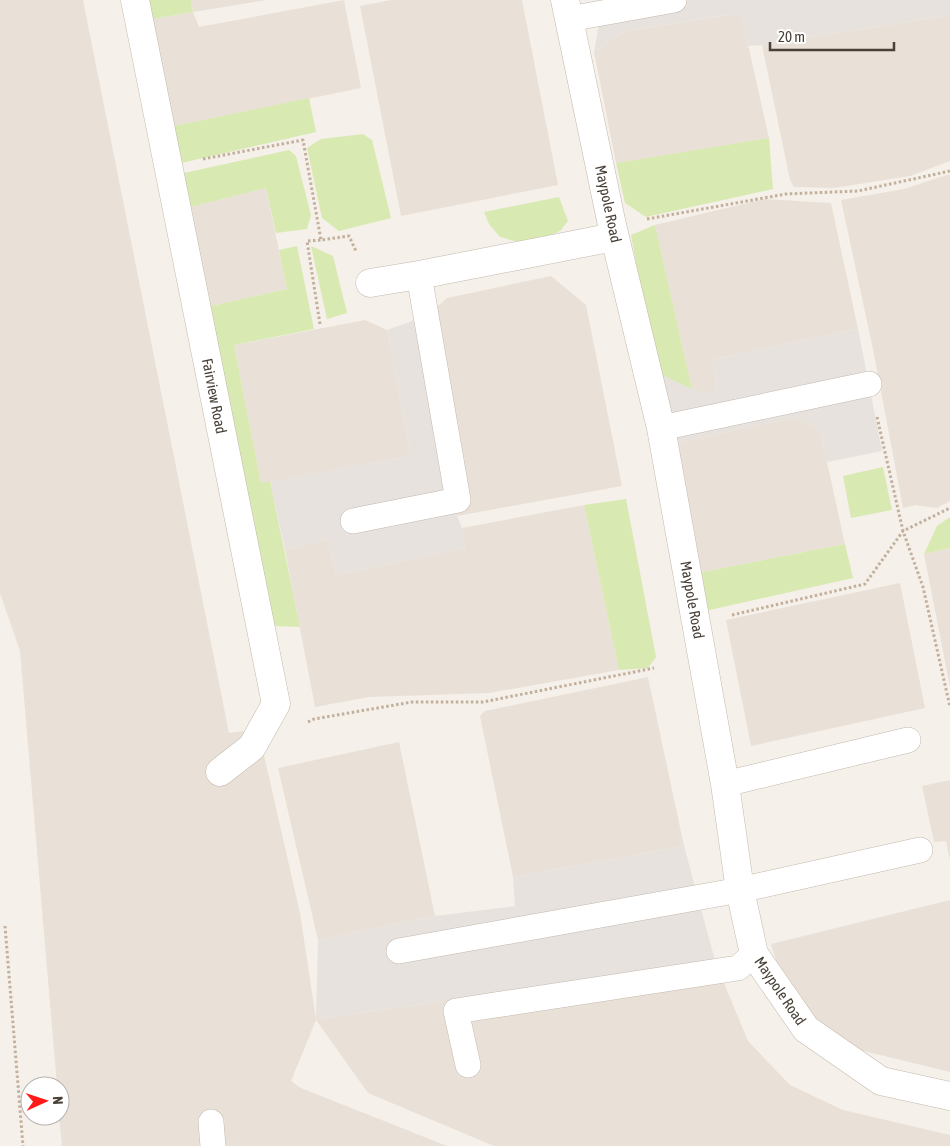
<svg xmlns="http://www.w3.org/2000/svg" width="950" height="1146" font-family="'Asap Condensed',sans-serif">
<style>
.residential{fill:#e9e1d7}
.industrial{fill:#e8e2de}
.green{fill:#d8eab1}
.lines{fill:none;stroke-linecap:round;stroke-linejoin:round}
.lane-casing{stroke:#c4b9ae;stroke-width:26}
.street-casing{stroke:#c4b9ae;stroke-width:29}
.path{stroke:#c3b09c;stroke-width:3;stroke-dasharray:2.5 2.5;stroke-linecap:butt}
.lane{stroke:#fff;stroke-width:25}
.street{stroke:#fff;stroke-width:28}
.labels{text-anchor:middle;stroke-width:4;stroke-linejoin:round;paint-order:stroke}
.street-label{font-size:15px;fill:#494037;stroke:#fff}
</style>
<rect width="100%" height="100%" fill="#f5f0e9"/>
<!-- residential -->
<g class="residential">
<polygon points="0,0 83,0 227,723 229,733 258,729 300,913 316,1019 716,964 748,1041 790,1085 843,1110 950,1135 950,1146 494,1146 368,1093 316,1020 291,1081 301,1088 447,1146 62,1146 59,1116 60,1086 57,1086 20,651 0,593"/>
<polygon points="191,0 267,0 193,12 199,27 344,0 361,88 169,127 147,20 193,12"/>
<polygon points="391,0 522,0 558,185 401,216 360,6"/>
<polygon points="741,13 769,138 616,163 594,52 625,31"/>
<polygon points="950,15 950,161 910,176 834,188 794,187 790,180 762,45"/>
<polygon points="950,174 950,501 937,508 915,505 903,508 874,354 841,200 904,189"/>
<polygon points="266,188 287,289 206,307 187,208"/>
<polygon points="764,199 831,203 858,329 713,359 717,390 701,394 692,389 655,225"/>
<polygon points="551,276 586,305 622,486 457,516 420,318 430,313 447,298"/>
<polygon points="365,320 387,330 411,456 261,483 234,345"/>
<polygon points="796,417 820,430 845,544 698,573 673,453 681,442"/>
<polygon points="584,505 619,670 489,693 369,697 315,707 285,550 328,539 336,575 465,548 462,528"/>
<polygon points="950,548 950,687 924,554"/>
<polygon points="900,583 925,708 751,746 726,620"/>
<polygon points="648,677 684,846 513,877 480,716 485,711"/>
<polygon points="399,742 435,916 318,940 278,768"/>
<polygon points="950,780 950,860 946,841 934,842 922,786"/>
<polygon points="950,900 950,1072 839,1045 786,993 771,944"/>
</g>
<!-- industrial -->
<g class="industrial">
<polygon points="603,0 950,0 950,15 762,45 748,46 740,13 625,31 594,52"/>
<polygon points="420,318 457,516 462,528 465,548 336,575 328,539 285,550 270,481 411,456 387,330"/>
<polygon points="858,329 882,451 827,462 820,430 796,417 681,442 673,453 656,372 702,393 717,390 713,359"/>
<polygon points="684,846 716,964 316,1019 318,940 435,916 515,906 513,877"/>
</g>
<!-- green -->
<g class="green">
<polygon points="142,0 191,0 193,12 147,20"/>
<polygon points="309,98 316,132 173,165 169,127"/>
<polygon points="363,134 372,140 391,218 339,231 322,218 307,148 321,139"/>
<polygon points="769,138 773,189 646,217 625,203 616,163"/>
<polygon points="289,150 296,156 311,215 307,229 276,233 266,188 187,208 175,175"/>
<polygon points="559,197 568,221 560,231 529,245 500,237 489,224 484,212"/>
<polygon points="655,225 692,389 656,372 631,235"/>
<polygon points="297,246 314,329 234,345 261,483 270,481 300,627 272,626 206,307 287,289 279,250"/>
<polygon points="311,246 333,256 347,313 327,319"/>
<polygon points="883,467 892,510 851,518 843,476"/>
<polygon points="626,499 656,657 648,668 619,670 584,505"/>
<polygon points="950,517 950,548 924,554 937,526"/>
<polygon points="845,544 853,578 705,611 698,573"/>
</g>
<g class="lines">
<!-- lane casing -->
<g class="lane-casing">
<g id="lane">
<polyline points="569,19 674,0"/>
<polyline points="661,428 869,384"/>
<polyline points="353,521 458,500 419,275"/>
<polyline points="725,784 908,740"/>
<polyline points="399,951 740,890 920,850"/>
<polyline points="468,1065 456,1011 738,968 754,954"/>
<polyline points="211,1122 213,1146"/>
</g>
</g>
<!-- street casing -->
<g class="street-casing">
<g id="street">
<polyline points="135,0 276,704 252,747 220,772"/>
<polyline points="565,0 612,225 661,428 725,784 740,890 754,954 806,1029 881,1081 950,1096"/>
<polyline points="370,283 419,275 614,237"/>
</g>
</g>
<!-- path -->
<g class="path">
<polyline points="203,159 303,140 321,240 349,236 356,251"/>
<polyline points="647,219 786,194 858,191 950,171"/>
<polyline points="320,324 307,241 321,240"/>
<polyline points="877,417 903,531 923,587 950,707"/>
<polyline points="732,615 865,584 903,531 950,508"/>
<polyline points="308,722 314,719 412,702 483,702 654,668"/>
<polyline points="5,926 23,1146"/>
</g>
<!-- lane -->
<use href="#lane" class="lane"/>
<!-- street -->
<use href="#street" class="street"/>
</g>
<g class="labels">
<!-- street labels -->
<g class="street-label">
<text transform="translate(608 204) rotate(78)" y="5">Maypole Road</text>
<text transform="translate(214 396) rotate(79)" y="5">Fairview Road</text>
<text transform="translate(692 600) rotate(80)" y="5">Maypole Road</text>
<text transform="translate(780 991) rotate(56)" y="5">Maypole Road</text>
</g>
</g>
<!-- north arrow -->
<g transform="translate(45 1101) rotate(87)"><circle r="24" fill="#ffffff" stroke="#b6b3af"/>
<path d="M0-4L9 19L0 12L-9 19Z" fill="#ff1a17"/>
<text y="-8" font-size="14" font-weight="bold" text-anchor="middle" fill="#494037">N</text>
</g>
<!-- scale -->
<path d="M770 42v8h124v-8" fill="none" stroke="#494037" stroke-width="2.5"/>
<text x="778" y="42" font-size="15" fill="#494037" stroke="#ffffff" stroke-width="4" paint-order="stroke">20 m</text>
</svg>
